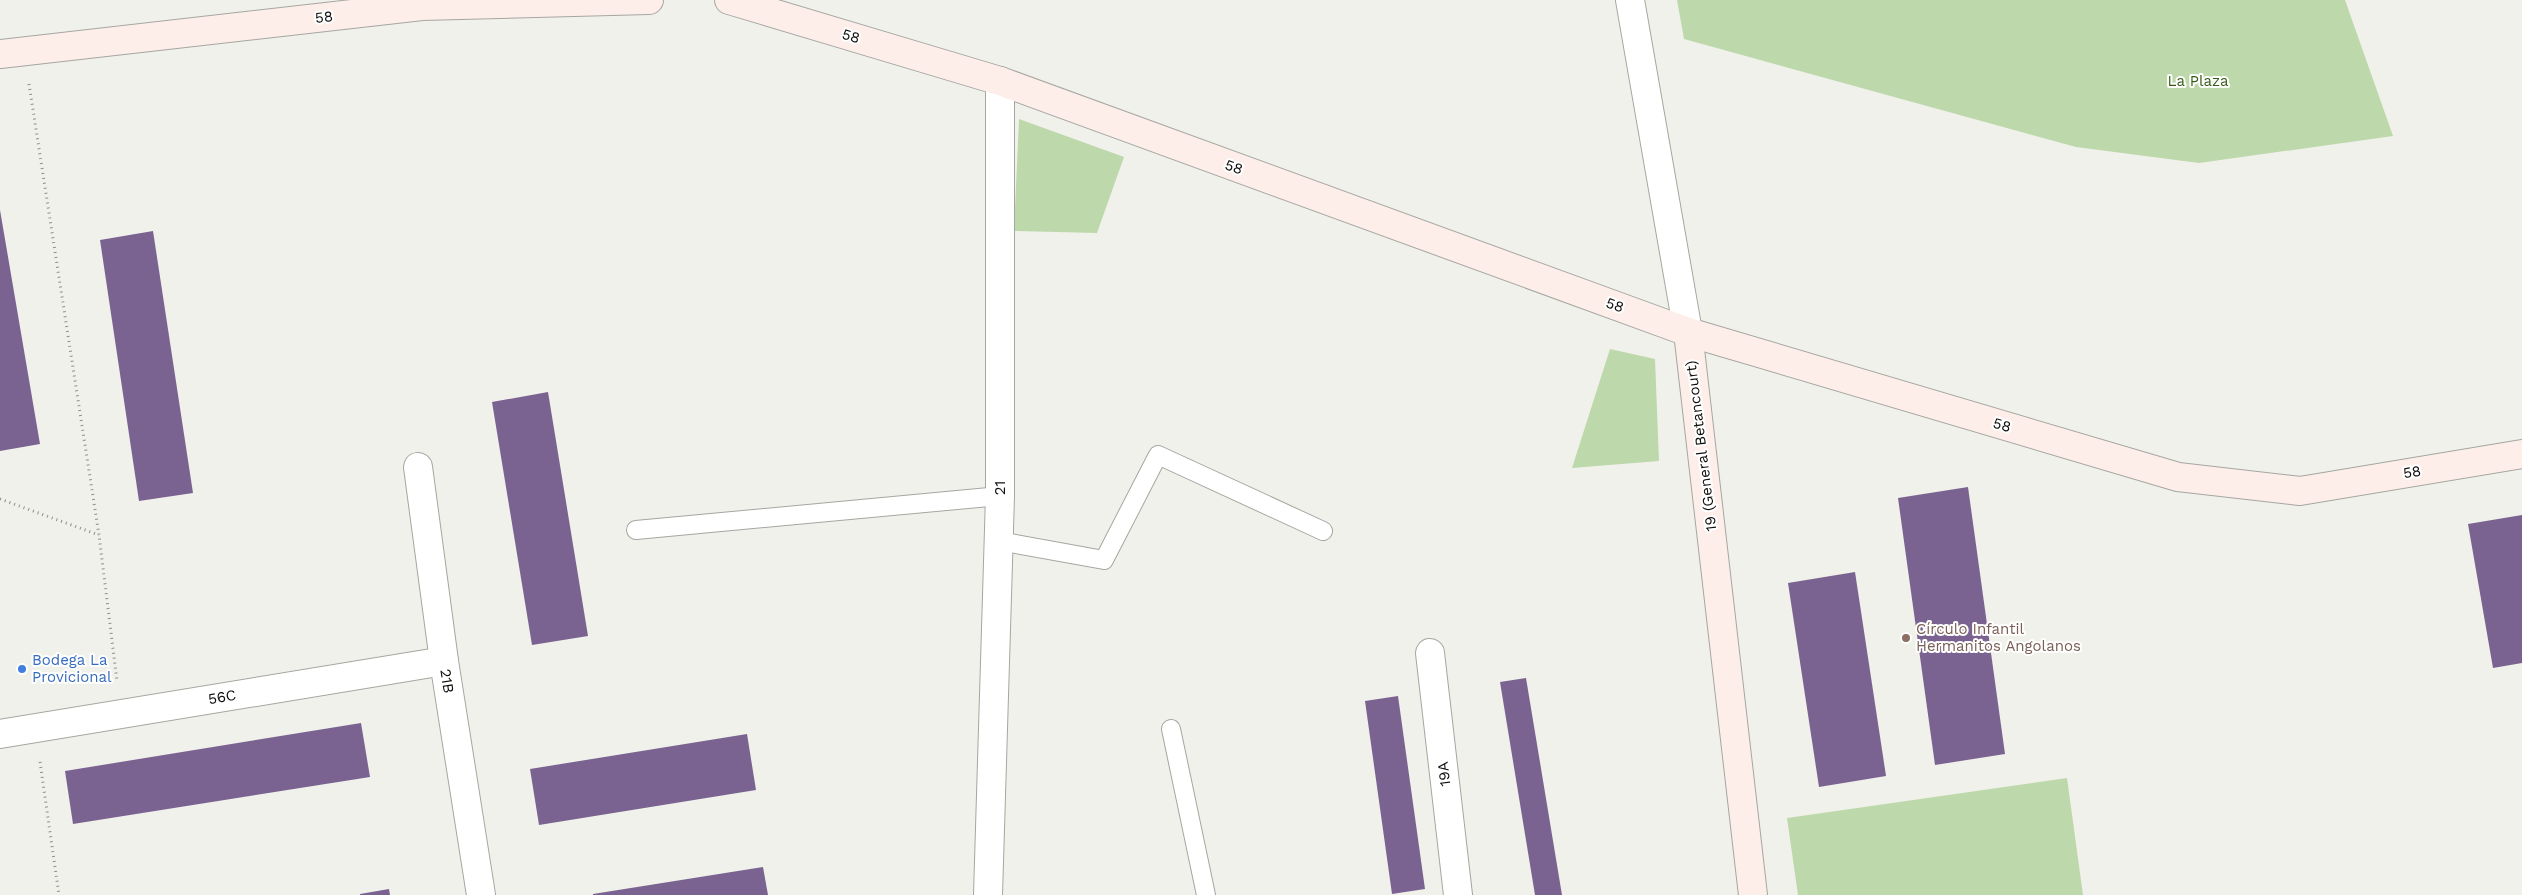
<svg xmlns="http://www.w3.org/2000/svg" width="2522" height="895" font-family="'Work Sans',sans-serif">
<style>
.green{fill:#bdd8aa}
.building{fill:#7a6390}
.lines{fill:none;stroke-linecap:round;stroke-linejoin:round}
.lane-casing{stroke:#a6a6a1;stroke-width:20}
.street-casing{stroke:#a6a6a1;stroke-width:30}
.secondary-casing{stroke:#a6a6a1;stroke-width:30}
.path{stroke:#8e8e8b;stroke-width:3;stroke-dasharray:1 4;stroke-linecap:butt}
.lane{stroke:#fff;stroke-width:18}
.street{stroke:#fff;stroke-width:28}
.secondary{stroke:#feeeea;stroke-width:28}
.education-dot{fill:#8d6e63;stroke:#fff;stroke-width:2}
.shop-dot{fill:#3f7fe0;stroke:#fff;stroke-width:2}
.labels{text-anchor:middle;stroke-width:4;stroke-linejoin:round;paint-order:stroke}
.street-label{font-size:15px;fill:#0f0e0d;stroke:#fff}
.park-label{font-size:15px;fill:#365914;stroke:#fff}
.education-label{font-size:15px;fill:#785e54;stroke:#fff;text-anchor:start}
.shop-label{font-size:15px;fill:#366cbe;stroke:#fff;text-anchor:start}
</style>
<rect width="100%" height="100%" fill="#f1f1ec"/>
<!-- green -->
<g class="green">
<polygon points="1677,0 2345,0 2393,136 2199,163 2076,147 1684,39"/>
<polygon points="1019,119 1124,157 1097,233 1014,231"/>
<polygon points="1610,349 1655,359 1659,461 1572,468"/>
<polygon points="2067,778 2083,895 1798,895 1787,818"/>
</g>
<!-- building -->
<g class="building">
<polygon points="0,210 40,444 0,451"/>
<polygon points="153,231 193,493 139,501 100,240"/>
<polygon points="548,392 588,636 532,645 492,402"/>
<polygon points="1968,487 2005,754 1935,765 1898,498"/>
<polygon points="2522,515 2522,663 2493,668 2468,524"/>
<polygon points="1855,572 1886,776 1819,787 1788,583"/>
<polygon points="1526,678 1562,895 1535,895 1500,682"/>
<polygon points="1398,696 1425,889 1392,894 1365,701"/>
<polygon points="361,723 370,777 73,824 65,771"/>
<polygon points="747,734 756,790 539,825 530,769"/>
<polygon points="763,867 768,895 593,895 593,894"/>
<polygon points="389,889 390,895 360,895 360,894"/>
</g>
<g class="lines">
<!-- lane casing -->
<g class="lane-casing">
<g id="lane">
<polyline points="636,530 1000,496"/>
<polyline points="999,541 1104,560 1158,455 1323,531"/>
<polyline points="1171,729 1206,895"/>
</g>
</g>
<!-- street casing -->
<g class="street-casing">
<g id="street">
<polyline points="1630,0 1688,332"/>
<polyline points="418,467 444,661 481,895"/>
<polyline points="1430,653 1458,895"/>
<polyline points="0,734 444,661"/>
<polyline points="988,895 1000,496 1000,81"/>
</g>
</g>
<!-- secondary casing -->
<g class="secondary-casing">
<g id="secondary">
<polyline points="729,0 1000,81 1688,332 2178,477 2300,491 2522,454"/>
<polyline points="0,54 422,6 649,0"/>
<polyline points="1688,332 1753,895"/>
</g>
</g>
<!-- path -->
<g class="path">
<polyline points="29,84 99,535 117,681"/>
<polyline points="0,499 99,535"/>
<polyline points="40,762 59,895"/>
</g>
<!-- lane -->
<use href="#lane" class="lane"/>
<!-- street -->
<use href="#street" class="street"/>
<!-- secondary -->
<use href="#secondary" class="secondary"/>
</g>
<!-- markers -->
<circle class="education-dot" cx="1906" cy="638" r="5"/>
<circle class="shop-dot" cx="22" cy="669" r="5"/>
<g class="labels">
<!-- street labels -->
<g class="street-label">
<text transform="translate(324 17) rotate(-6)" y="5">58</text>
<text transform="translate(851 36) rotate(17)" y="5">58</text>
<text transform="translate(1234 167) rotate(20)" y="5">58</text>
<text transform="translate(1615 305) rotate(20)" y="5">58</text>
<text transform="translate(2002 425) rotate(16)" y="5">58</text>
<text transform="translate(1701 446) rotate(-97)" y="5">19 (General Betancourt)</text>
<text transform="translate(2412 472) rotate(-9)" y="5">58</text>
<text transform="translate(1000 488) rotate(-90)" y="5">21</text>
<text transform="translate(447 681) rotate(81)" y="5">21B</text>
<text transform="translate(222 697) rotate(-9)" y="5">56C</text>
<text transform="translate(1444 774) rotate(-97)" y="5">19A</text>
</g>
<!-- park labels -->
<g class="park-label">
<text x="2198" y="86">La Plaza</text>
</g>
<!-- education labels -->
<g class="education-label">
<text x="1916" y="634">Círculo Infantil<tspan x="1916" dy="17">Hermanitos Angolanos</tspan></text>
</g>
<!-- shop labels -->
<g class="shop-label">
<text x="32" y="665">Bodega La<tspan x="32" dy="17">Provicional</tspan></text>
</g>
</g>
</svg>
